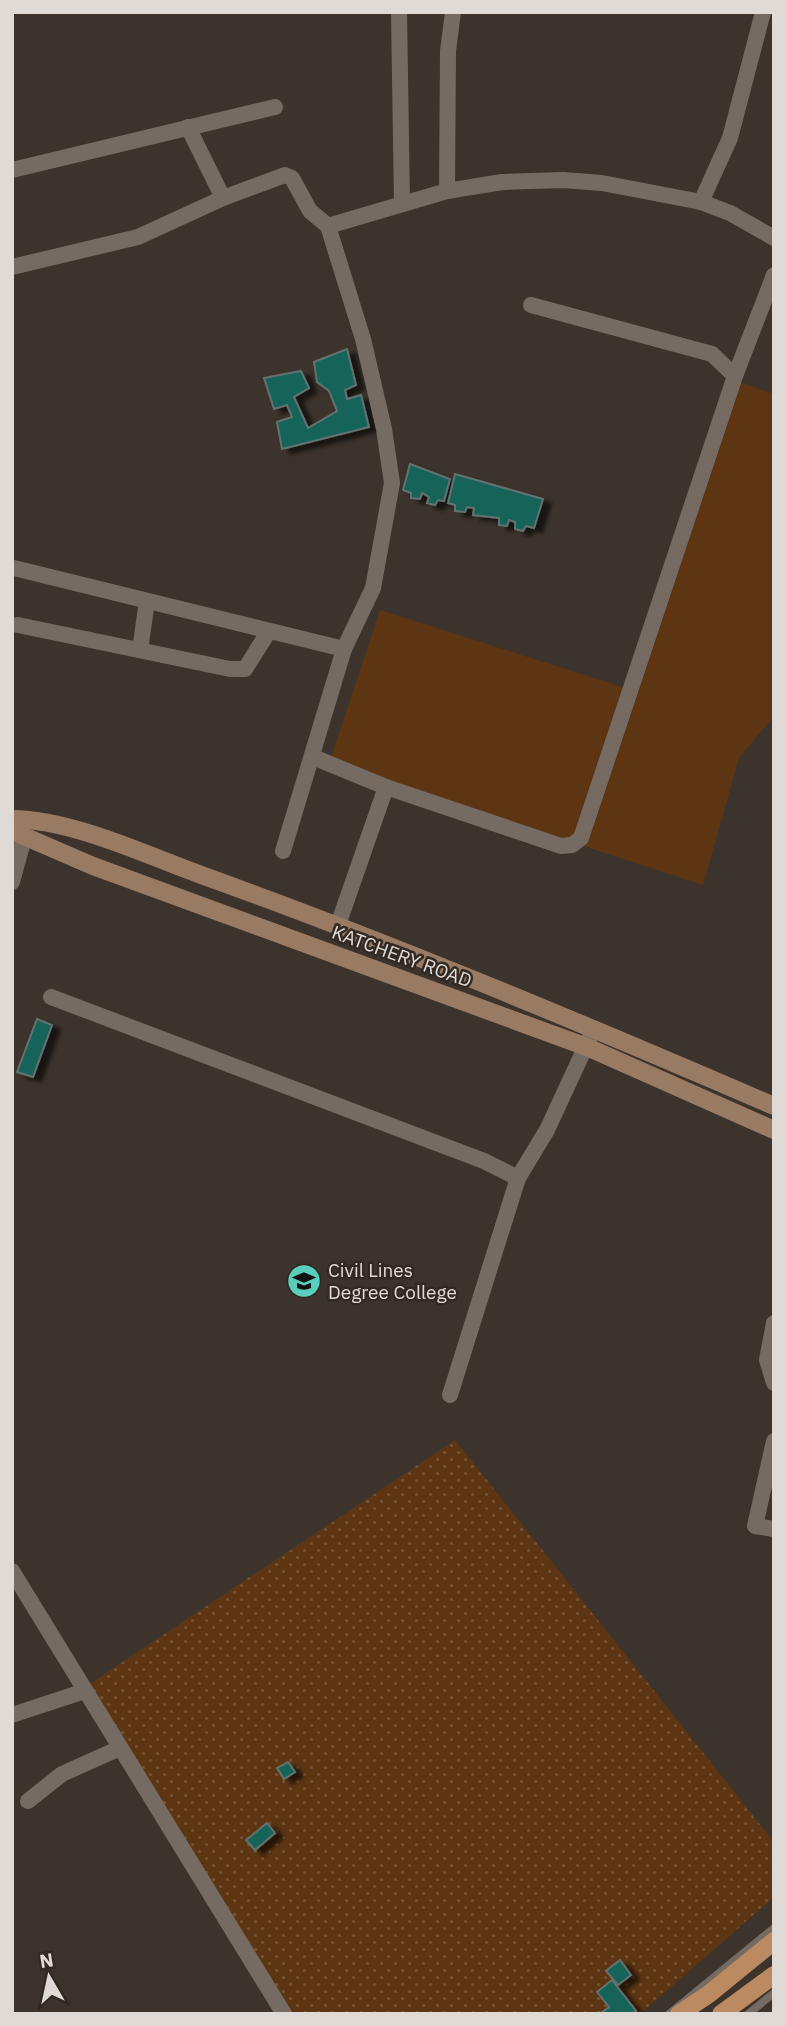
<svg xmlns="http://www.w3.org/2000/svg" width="786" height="2026" font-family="'IBM Plex Sans',sans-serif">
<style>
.grass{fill:#5d3513}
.park{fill:url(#park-dots)}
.building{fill:#12645a;stroke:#64726f;stroke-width:2;filter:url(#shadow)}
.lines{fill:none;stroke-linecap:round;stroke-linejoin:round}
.lane{stroke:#756b63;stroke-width:8}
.street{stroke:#756b63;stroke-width:16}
.secondary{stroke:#997a62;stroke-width:18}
.primary{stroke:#bc8a60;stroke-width:18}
.labels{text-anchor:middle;stroke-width:5;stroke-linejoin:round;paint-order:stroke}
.street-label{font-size:19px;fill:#e0dad6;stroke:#322923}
.poi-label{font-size:19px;fill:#e0dad6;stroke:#322923;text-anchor:start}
</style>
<defs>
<pattern id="park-dots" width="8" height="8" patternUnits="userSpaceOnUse" patternTransform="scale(1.75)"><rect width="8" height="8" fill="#5d3513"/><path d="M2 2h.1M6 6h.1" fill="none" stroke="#745235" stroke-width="1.8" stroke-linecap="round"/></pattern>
<filter id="shadow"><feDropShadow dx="8" dy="4.5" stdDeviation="2" flood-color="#0009"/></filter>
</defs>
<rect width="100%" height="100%" fill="#3c332c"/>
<!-- grass -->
<polygon class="grass" points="740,382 774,394 774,716 739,758 703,885 329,763 380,610 635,691"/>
<!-- park -->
<polygon class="park" points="455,1440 774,1842 774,1897 640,2014 287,2014 79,1691"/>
<!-- building -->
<g class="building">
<polygon points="347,349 356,385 345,390 347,399 361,395 369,427 282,449 277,422 292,417 287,405 274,409 264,378 301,371 309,388 294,397 308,428 337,411 329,391 317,382 314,362"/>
<polygon points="410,464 450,479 444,501 438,500 435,505 427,503 429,497 422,493 420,499 411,498 411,493 403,490"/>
<polygon points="455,474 543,499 534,528 526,526 523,531 515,529 515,522 509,520 507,526 499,525 499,518 473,515 474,508 467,507 465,512 455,511 455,505 448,503"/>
<polygon points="37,1019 52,1025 33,1077 17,1072"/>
<polygon points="288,1762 295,1772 284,1779 277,1768"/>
<polygon points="267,1823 275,1833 255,1850 246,1840"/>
<polygon points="620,1960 631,1975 618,1985 606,1971"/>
<polygon points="612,1980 636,2011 633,2014 600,2014 609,2007 597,1992"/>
</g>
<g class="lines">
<!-- lane -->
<g class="lane">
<polyline points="669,2014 774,1928"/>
<polyline points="748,2014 774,1993"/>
</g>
<!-- street -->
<g class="street">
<polyline points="399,12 402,204"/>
<polyline points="188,127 223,198"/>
<polyline points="12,170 275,107"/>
<polyline points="447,191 448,51 453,12"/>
<polyline points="701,202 730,138 763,12"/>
<polyline points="328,226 447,191 502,182 563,180 602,183 701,202 730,213 774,238"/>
<polyline points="12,267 138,237 223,198 285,175 292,178 310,211 328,226 363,339 384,429 392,483 373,588 344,649 283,851"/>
<polyline points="531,305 712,354 735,376"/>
<polyline points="14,568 344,649"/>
<polyline points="18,625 230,669 245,669 269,631"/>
<polyline points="140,650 147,601"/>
<polyline points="313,757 386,787 561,846 572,845 581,838 735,376 774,275"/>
<polyline points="12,882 24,838"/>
<polyline points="338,925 386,787"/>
<polyline points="51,997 484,1161 518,1178"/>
<polyline points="774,1323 767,1360 774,1383"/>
<polyline points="450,1395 518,1178 547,1130 591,1035"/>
<polyline points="774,1441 755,1526 774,1529"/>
<polyline points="12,1571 284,2014"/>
<polyline points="12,1715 85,1691"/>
<polyline points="28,1801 62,1774 120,1748"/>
</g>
<!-- secondary -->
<g class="secondary">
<path d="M 12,819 C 74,820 146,855 204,876 C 396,945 586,1025 774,1106"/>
<polyline points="12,831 93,866 587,1047 774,1130"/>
</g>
<!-- primary -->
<g class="primary">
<polyline points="679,2014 709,1994 774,1941"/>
<polyline points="721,2014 774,1975"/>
</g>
</g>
<!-- icons -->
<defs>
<g id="university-disc" transform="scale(1.75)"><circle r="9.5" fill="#5acebd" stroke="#322923"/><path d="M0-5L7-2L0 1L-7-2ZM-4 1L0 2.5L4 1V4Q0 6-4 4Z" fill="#111"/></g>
</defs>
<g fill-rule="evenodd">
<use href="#university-disc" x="304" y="1281"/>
</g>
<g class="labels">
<!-- street labels -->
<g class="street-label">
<text transform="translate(402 956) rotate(20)" y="7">KATCHERY ROAD</text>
</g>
<!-- poi labels -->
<g class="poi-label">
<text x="328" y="1277">Civil Lines<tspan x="328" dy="22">Degree College</tspan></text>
</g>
</g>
<!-- border -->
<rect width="786" height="2026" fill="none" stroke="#e0dad6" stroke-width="28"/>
<!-- north arrow -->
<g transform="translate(49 1977) rotate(351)" stroke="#322923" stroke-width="5" paint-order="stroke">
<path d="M0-5L12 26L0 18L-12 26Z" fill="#e0dad6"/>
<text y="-10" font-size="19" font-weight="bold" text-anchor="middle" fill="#e0dad6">N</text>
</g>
</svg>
